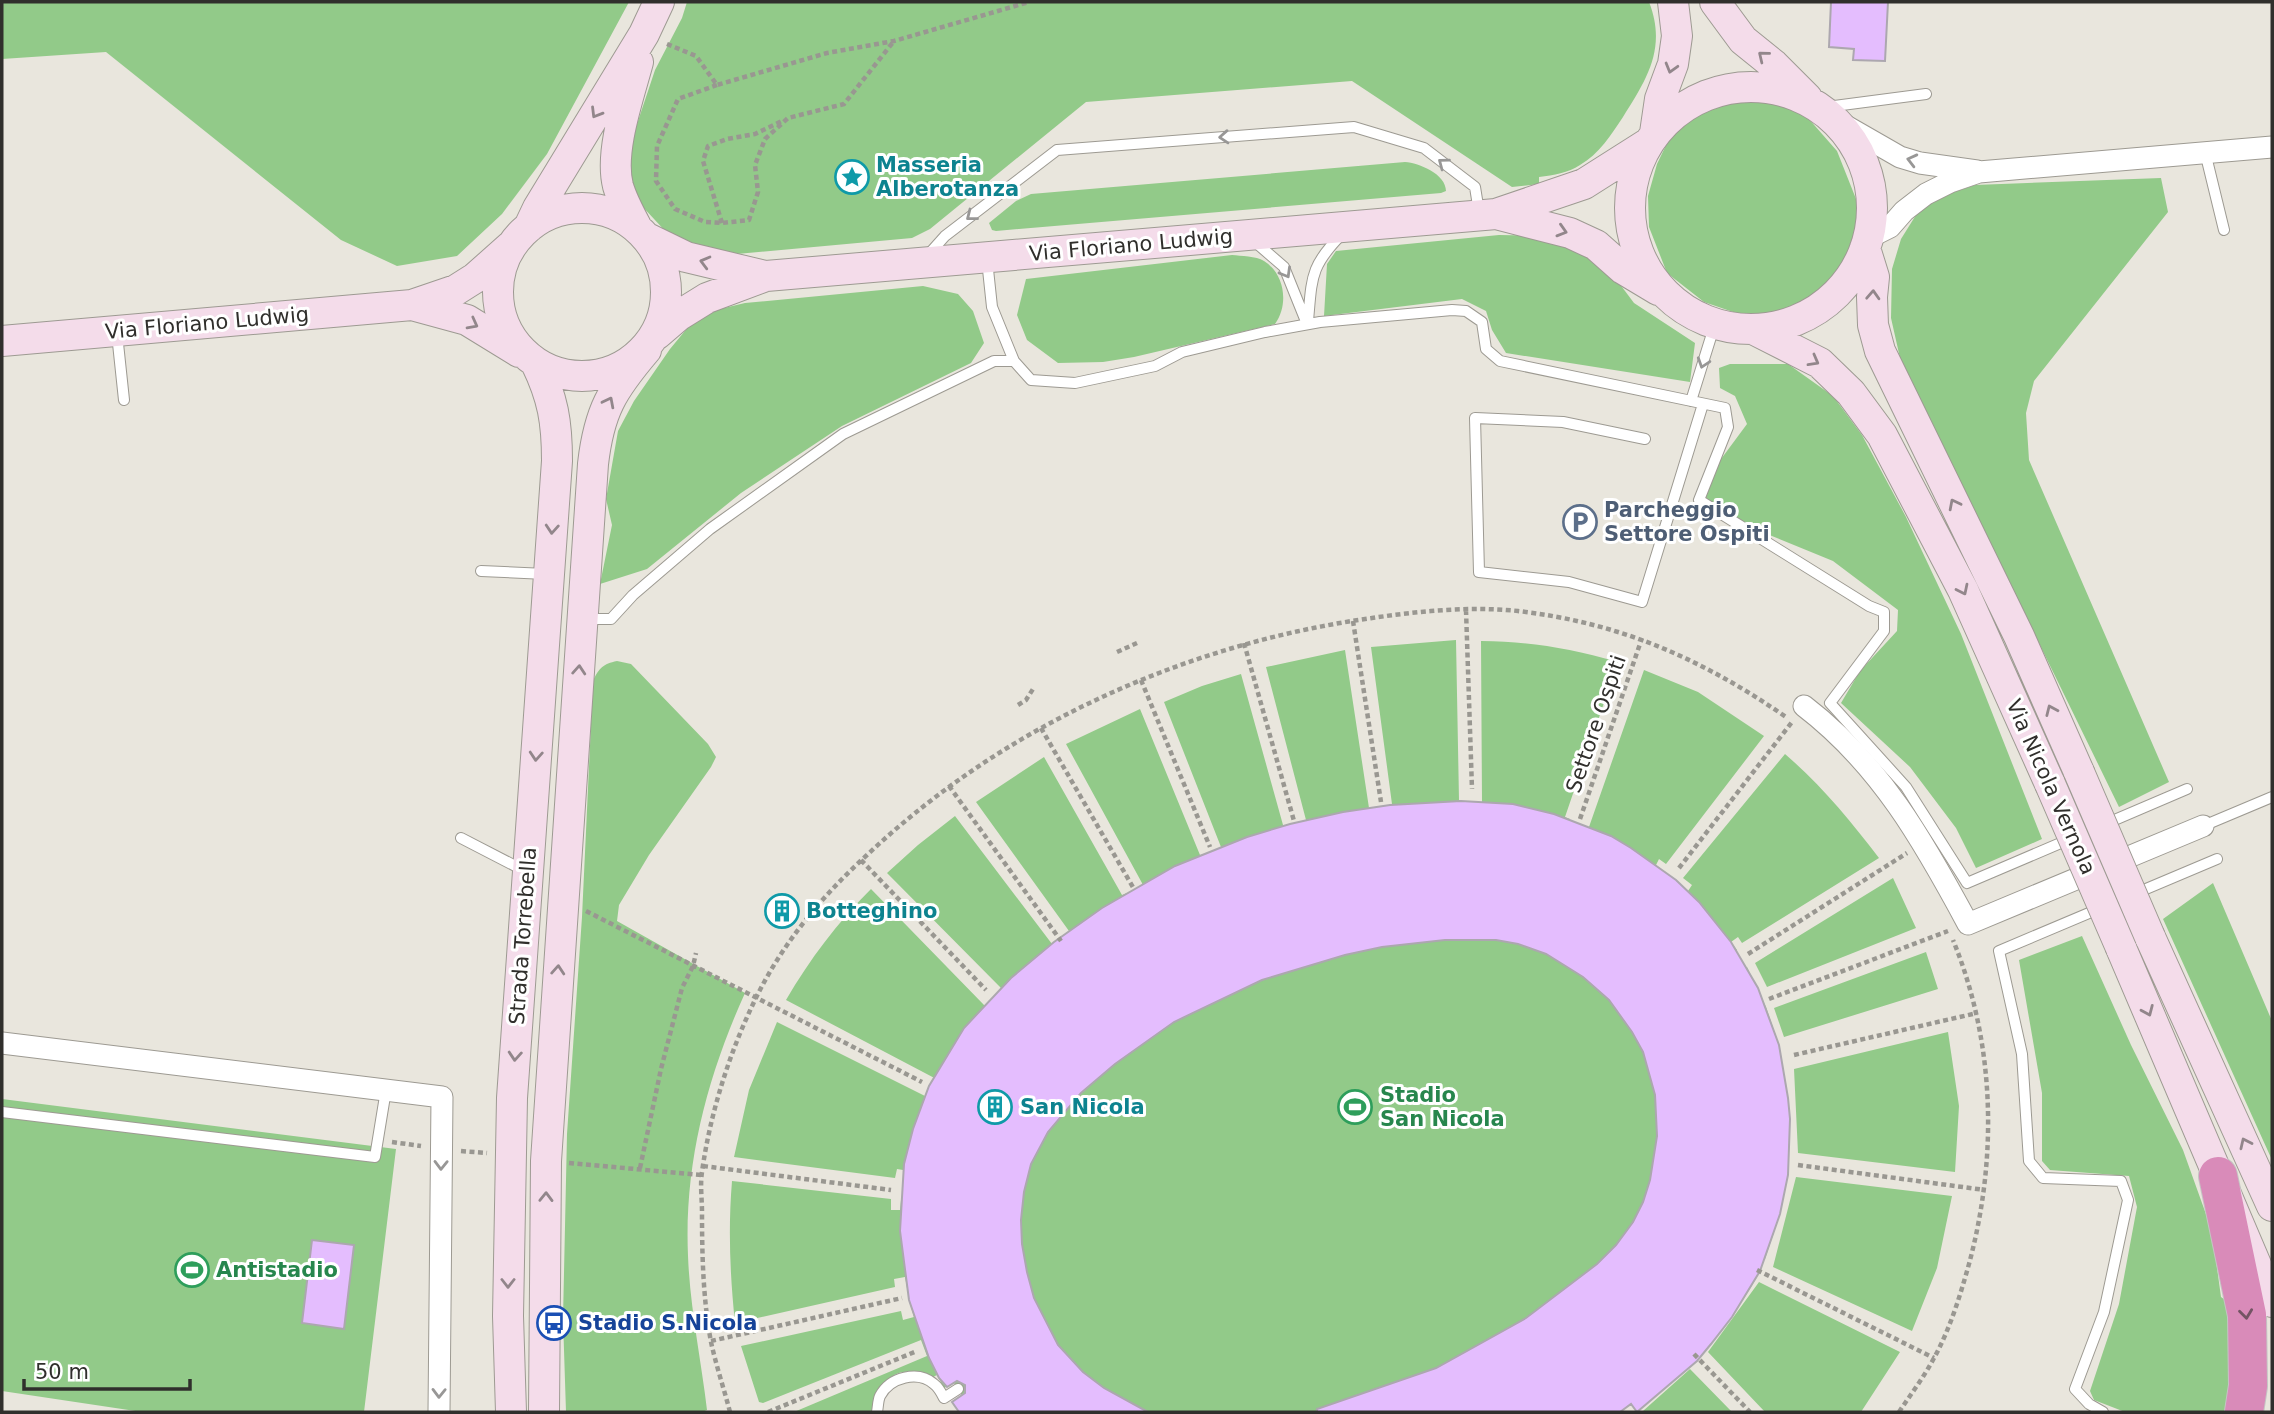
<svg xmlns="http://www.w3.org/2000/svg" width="2274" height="1414" viewBox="0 0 2274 1414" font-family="'DejaVu Sans',sans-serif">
  <rect width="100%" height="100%" fill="#e9e6dd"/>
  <!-- green -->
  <path fill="#92ca89" d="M 2,2 L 629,2 L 547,154 L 502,214 L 457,256 L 397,266 L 341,240 L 106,52 L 2,59 Z
    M 687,2 L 1649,2 C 1667,48 1647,79 1623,117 C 1611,135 1599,154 1580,165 C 1568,173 1554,175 1539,177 L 1539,184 L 1512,187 L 1352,81 L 1086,102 L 930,229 L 912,238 L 715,256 L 668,234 L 641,205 L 626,177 L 634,133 L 655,70 L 682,18 Z
    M 1738,100 L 1776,100 L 1808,118 L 1837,151 L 1858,204 L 1856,246 L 1835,274 L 1807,300 L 1773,314 L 1739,314 L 1704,302 L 1667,273 L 1649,227 L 1648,196 L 1657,164 L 1671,135 L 1695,114 Z
    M 1405,162 C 1419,163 1446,174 1446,191 L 1441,193 L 996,231 L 992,230 L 989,223 L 1016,201 L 1031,194 Z
    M 2161,178 L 2168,212 L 2034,381 L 2026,413 L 2029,460 L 2169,782 L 2119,807 L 1900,358 L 1891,318 L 1892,269 L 1901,239 L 1916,215 L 1933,199 L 1975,185 Z
    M 1499,235 L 1546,236 L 1585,249 L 1610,271 L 1634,303 L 1695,343 L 1690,382 L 1506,353 L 1492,330 L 1486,311 L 1462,299 L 1324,316 L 1327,264 L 1336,251 Z
    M 1232,255 C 1241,256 1256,256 1264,261 C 1285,274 1289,305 1275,324 L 1134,357 L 1103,362 L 1058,363 L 1027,340 L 1017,315 L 1026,279 Z
    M 923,286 L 958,294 L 973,311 L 984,343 L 971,363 L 842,426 L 741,493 L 647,569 L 600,584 L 612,525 L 606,499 L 618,431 L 634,401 L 670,349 L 699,314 L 745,303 Z
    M 1730,364 L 1788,364 L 1833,396 L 1862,435 L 1906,517 L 1961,634 L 2042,839 L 1976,868 L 1956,828 L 1910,767 L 1841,703 L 1860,671 L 1897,631 L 1898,610 L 1833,561 L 1767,534 L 1699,500 L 1707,478 L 1747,424 L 1735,396 L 1720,388 L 1719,368 Z
    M 1456,640 L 1459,800 L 1462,801 L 1464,811 L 1481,811 L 1482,802 L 1481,641 C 1533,642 1568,648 1618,662 L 1565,817 L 1570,819 L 1568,830 L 1584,836 L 1589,827 L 1644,670 L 1698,692 L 1764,736 L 1666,864 L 1659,859 L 1656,865 L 1665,872 L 1658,880 L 1680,884 L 1688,891 L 1692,885 L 1683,878 L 1785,754 C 1821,785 1850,820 1879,858 L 1742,943 L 1738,937 L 1731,942 L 1737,950 L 1727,956 L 1737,972 L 1747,967 L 1766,1007 L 1780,1048 L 1767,1051 L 1783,1067 L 1790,1119 L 1780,1214 L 1765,1259 L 1753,1255 L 1747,1269 L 1757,1277 C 1724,1334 1687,1370 1637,1412 L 1631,1404 L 1620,1412 L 959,1412 L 954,1404 L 963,1397 L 954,1383 L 944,1388 L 937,1375 L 931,1378 C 894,1361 882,1380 873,1412 L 794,1412 L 927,1356 L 921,1340 L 763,1403 L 759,1402 L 741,1346 L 901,1311 L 903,1320 L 914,1317 L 911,1307 L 921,1303 L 916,1286 L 907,1288 L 905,1277 L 894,1279 L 895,1287 L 735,1323 C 730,1275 728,1229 732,1181 L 891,1199 L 891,1210 L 900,1210 L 901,1200 L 910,1200 L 911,1182 L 903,1181 L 903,1170 L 897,1169 L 895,1178 L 734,1157 L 749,1090 L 777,1022 L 925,1096 L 935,1098 L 942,1082 L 786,1000 C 810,959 837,923 871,889 L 984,1005 L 993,1009 L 1004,997 L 999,991 L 1001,988 L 887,873 L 918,845 L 955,816 L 1052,944 L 1069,931 L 976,802 L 1044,757 L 1122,895 L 1127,893 L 1132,900 L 1145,893 L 1142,883 L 1066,744 L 1140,709 L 1200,855 L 1205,854 L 1210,861 L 1223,855 L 1221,847 L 1164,702 L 1202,686 L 1241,674 L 1283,825 L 1288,825 L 1291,832 L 1306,828 L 1304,821 L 1306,820 L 1266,667 L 1345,650 L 1369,808 L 1390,814 L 1390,805 L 1392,804 L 1371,647 Z
    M 617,661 L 631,664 L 708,744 L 716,757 L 711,767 L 649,855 L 619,905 L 617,921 L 745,993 C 707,1077 684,1164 688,1256 C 690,1308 701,1359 707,1410 L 702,1412 L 566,1412 L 563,1319 L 567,1134 L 582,917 L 593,681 C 599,668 603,664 617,661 Z
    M 1893,878 L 1916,928 L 1767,987 L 1755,963 Z
    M 2213,883 L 2272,1021 L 2272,1160 L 2163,919 Z
    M 2082,936 L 2131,1045 L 2183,1150 L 2212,1231 L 2221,1297 L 2232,1305 L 2227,1412 L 2125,1412 L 2094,1400 L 2090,1391 L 2119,1304 L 2137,1207 L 2129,1176 L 2050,1170 L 2042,1161 L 2042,1093 L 2019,960 Z
    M 1926,952 L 1938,989 L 1784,1037 L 1774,1008 Z
    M 1948,1032 L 1959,1106 L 1955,1172 L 1798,1153 L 1794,1069 Z
    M 2,1099 L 396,1149 L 364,1412 L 142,1412 L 2,1391 Z
    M 1796,1177 L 1952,1196 L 1937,1268 L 1912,1331 L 1773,1267 Z
    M 1759,1282 L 1900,1352 L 1861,1412 L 1765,1412 L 1708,1352 Z
    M 1690,1369 L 1732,1412 L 1644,1412 L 1643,1411 Z"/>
  <!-- building -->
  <path fill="#e4bdfe" stroke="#aca7af" stroke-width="2" d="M 1831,2 L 1888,2 L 1885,61 L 1853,60 L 1854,49 L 1829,47 Z
    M 1461,801 L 1513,804 L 1554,814 L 1611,836 L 1631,848 L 1676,880 L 1699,902 L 1731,942 L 1758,988 L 1779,1045 L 1788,1098 L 1790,1119 L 1788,1175 L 1780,1214 L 1760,1271 L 1732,1317 L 1711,1344 L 1697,1361 L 1637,1412 L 1631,1404 L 1620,1412 L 1317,1412 L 1317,1409 L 1436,1368 L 1526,1318 L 1597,1264 L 1616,1245 L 1633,1222 L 1643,1202 L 1650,1180 L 1657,1136 L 1655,1095 L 1643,1052 L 1632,1032 L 1609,1000 L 1583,977 L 1546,954 L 1518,944 L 1496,940 L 1445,940 L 1382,947 L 1345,955 L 1262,980 L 1174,1022 L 1115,1064 L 1081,1093 L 1048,1132 L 1031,1164 L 1024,1192 L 1021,1220 L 1022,1244 L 1027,1272 L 1034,1298 L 1058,1345 L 1083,1372 L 1104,1388 L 1148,1412 L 959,1412 L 952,1402 L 965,1393 L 965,1385 L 957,1381 L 947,1387 L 939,1378 L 929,1358 L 909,1300 L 900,1231 L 904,1164 L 913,1129 L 929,1086 L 964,1028 L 1011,978 L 1054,942 L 1102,908 L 1175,866 L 1247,837 L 1290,824 L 1343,812 L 1390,805 Z
    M 312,1240 L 354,1245 L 344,1329 L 302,1323 Z"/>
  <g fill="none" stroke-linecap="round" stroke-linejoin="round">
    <!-- lane casing -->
    <g stroke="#9d9a92" stroke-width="12">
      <path id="lane" d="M 1819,108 L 1926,94
        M 2205,152 L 2224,230
        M 1254,241 L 1284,267 L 1307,324
        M 928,255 L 945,236 L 1057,150 L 1354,127 L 1424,148 L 1475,187 L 1479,212
        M 987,260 L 992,307 L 1014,361
        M 1308,321 C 1312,277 1310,266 1343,233
        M 117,334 L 124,400
        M 1691,401 L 1715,324
        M 1645,439 L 1563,422 L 1475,418 L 1479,572 L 1569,582 L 1642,602 L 1703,404
        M 481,571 L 546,574
        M 584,619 L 611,619 L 633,595 L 710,529 L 843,434 L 994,361 L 1014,361 L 1031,380 L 1075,383 L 1155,366 L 1182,352 L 1265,332 L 1320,322 L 1452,310 L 1466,311 L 1482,322 L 1486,349 L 1500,361 L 1725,408 L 1728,427 L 1699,500 L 1869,606 L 1884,612 L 1884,631 L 1830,703 L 1906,787 L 1967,883 L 2187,789
        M 2203,826 L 2272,797
        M 461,838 L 525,871
        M 2,1112 L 375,1157 L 386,1090
        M 877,1412 C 878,1407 878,1400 880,1396 C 890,1377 918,1370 934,1384 C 938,1387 942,1394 944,1398 L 958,1389
        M 2103,1412 L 2089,1404 L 2075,1389 L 2104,1312 L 2128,1200 L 2121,1181 L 2043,1178 L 2029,1161 L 2022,1054 L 1999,951 L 2217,859"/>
    </g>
    <!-- street casing -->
    <g stroke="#9d9a92" stroke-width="23">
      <path id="street" d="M 1832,118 L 1900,157 L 1920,163 L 1977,171
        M 1868,238 L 1890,227 L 1904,211 L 1926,194 L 1950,182 L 1979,172 L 2272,147
        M 1804,706 C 1880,764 1924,842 1968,924 L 2203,826
        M 2,1043 L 442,1097 L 439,1412"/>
    </g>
    <!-- secondary casing -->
    <g stroke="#9d9a92" stroke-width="32">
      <path id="secondary" d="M 1715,2 L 1743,40 L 1774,65 L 1807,98
        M1630 208a121 121 0 1 1 242 0a121 121 0 1 1-242 0Z
        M 1655,133 L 1660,99 L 1673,64 L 1677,36 L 1673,2
        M498 292a84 84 0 1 1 168 0a84 84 0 1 1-168 0Z
        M 1496,214 L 1570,233 L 1596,245 L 1623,269 L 1658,290
        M 636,226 C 629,213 622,200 618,186 C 609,151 629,96 638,62
        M 529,227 L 538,208 L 644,34 L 659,2
        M 647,238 L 686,257 L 765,276
        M 1865,248 L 1874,277 L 1872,297 L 1873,325 L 1880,351 L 2019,636 L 2079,772
        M 412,305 L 467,320 L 519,352
        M 1753,329 L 1820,363 L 1851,393 L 1882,435 L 1963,590 L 2050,784
        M 657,334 L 678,316 L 707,298 L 766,276 L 1496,214 L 1584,184 L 1647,144
        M 2,341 L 412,305 L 456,290 L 475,278 L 511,246
        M 2150,937 L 2272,1206
        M 2121,948 L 2272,1302
        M 511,1412 L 508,1316 L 512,1098 L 557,461 C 557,422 553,398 536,363
        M 544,1412 L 546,1161 L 593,464 C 599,411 612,390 646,350"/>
    </g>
    <!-- highway casing -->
    <g stroke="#c5c5c4" stroke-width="40">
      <path id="highway" d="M 2218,1176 L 2247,1315 L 2248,1386 L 2244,1412"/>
    </g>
    <!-- path -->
    <path stroke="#999791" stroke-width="4.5" stroke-dasharray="5 3.5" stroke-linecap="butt" d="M 667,44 L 696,56 L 717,85 L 827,53 L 894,41 L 1029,2
      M 717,85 L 678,99 L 657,146 L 656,181 L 675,209 L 705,222 L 722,223 L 749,220 L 758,192 L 755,165 L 765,139 L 788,118 L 844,104 L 894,41
      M 722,223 L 703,161 L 708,146 L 727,139 L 755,134 L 784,120
      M 1466,610 L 1472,789
      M 1353,621 L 1381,802
      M 1244,643 L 1294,821
      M 1117,652 L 1137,643
      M 1141,680 L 1210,847
      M 1018,705 L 1026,700 L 1033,689
      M 1041,728 L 1134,889
      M 949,786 L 1061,941
      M 1580,819 L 1642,638
      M 861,860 L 986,990
      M 1679,868 L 1792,722
      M 586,911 L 922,1082
      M 1748,954 L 1907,853
      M 1769,999 L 1948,931
      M 1794,1055 L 1977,1013
      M 392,1142 L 421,1146
      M 461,1151 L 487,1153
      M 569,1163 L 701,1175
      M 1798,1165 L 1985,1190
      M 703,1166 L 891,1190
      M 640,1168 L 661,1069 L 682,988 L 693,966 L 696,953
      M 1757,1270 L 1934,1358
      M 711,1341 L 902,1298
      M 1694,1354 L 1750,1412
      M 730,1412 C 724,1389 716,1365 711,1342 C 703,1299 702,1255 702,1212 C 702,1199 700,1185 702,1172 C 710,1114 729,1054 754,1002 C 781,945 821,897 867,855 C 1005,725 1185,644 1372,618 C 1420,611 1470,606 1518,611 C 1621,623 1702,659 1786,717
      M 768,1412 L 917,1351
      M 1899,1412 C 1911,1394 1924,1377 1934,1358 C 1950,1329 1960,1296 1969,1264 C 1998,1156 1995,1043 1953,940"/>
    <!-- lane -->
    <use href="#lane" stroke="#fff" stroke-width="10"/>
    <!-- street -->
    <use href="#street" stroke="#fff" stroke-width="21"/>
    <!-- secondary -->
    <use href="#secondary" stroke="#f4dcea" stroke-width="30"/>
    <!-- highway -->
    <use href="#highway" stroke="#d98bb9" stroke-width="38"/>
    <!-- secondary-bridge casing -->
    <g stroke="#9d9a92" stroke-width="32" stroke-linecap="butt">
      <path id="secondary-bridge" d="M 2079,772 L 2150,937
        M 2050,784 L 2121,948"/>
    </g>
    <!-- secondary-bridge -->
    <use href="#secondary-bridge" stroke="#f4dcea" stroke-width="30"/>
  </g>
  <!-- one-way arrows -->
  <defs><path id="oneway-chevron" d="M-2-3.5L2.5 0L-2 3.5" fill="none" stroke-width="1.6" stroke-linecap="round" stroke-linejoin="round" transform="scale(1.75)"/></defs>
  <g stroke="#92868b">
    <use href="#oneway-chevron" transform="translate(1763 56) rotate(-141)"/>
    <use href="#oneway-chevron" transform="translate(1671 68) rotate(106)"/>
    <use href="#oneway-chevron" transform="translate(596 113) rotate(121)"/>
    <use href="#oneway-chevron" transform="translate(1562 231) rotate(17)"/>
    <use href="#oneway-chevron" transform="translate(705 262) rotate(-165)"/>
    <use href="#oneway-chevron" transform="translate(1873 295) rotate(-87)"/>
    <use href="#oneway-chevron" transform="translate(473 324) rotate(28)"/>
    <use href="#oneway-chevron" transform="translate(1814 361) rotate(29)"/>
    <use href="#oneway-chevron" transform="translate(609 402) rotate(-63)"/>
    <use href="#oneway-chevron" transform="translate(1954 504) rotate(-117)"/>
    <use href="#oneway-chevron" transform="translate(552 529) rotate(94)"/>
    <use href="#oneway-chevron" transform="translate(1963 590) rotate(64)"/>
    <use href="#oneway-chevron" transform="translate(579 670) rotate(-86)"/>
    <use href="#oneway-chevron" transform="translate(2051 710) rotate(-114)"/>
    <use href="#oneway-chevron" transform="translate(536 756) rotate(94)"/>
    <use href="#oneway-chevron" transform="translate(558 970) rotate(-86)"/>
    <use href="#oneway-chevron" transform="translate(2148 1011) rotate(67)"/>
    <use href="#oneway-chevron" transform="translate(515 1056) rotate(94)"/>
    <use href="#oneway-chevron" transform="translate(2245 1143) rotate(-115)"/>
    <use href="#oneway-chevron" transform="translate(546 1197) rotate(-89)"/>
    <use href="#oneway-chevron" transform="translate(508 1283) rotate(90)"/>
  </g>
  <g stroke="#989796">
    <use href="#oneway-chevron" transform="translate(1224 137) rotate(176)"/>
    <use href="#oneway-chevron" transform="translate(1912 160) rotate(-166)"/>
    <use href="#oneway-chevron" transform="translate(1443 163) rotate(-143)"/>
    <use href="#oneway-chevron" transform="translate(971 216) rotate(142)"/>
    <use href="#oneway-chevron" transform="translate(1286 273) rotate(60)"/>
    <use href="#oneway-chevron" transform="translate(1703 363) rotate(108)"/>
    <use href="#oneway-chevron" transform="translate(441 1165) rotate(91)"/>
    <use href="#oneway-chevron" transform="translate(439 1393) rotate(91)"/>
  </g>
  <use stroke="#745464" href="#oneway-chevron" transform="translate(2246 1314) rotate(83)"/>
  <!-- icons -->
  <defs>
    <g id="sight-ring" transform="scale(1.75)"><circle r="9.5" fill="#fff" stroke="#0f9aa8" stroke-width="1.5"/><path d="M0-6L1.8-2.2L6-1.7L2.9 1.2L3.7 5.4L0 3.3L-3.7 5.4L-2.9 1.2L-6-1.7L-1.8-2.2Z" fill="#0f9aa8"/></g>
    <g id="parking-ring" transform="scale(1.75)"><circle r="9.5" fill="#fff" stroke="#5c6f8a" stroke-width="1.5"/><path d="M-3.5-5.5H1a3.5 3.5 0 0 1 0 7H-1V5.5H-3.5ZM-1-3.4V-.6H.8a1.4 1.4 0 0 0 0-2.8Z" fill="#5c6f8a"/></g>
    <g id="building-ring" transform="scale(1.75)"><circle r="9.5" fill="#fff" stroke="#0f9aa8" stroke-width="1.5"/><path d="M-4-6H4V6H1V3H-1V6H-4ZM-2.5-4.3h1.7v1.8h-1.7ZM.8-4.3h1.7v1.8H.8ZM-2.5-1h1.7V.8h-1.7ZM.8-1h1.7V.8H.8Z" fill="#0f9aa8"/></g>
    <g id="stadium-ring" transform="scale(1.75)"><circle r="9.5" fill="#fff" stroke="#2e9e5b" stroke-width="1.5"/><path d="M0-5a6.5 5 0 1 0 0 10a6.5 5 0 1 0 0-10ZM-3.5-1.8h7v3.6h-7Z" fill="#2e9e5b"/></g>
    <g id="bus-ring" transform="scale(1.75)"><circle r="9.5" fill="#fff" stroke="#1a4fb4" stroke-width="1.5"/><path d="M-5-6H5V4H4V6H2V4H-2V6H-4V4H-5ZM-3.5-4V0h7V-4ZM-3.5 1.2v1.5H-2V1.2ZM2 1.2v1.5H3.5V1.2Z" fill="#1a4fb4"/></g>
  </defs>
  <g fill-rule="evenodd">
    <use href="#sight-ring" x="852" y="177"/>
    <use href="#parking-ring" x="1580" y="522"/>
    <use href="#building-ring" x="782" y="911"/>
    <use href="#building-ring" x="995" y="1107"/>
    <use href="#stadium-ring" x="1355" y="1107"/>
    <use href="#stadium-ring" x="192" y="1270"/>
    <use href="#bus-ring" x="554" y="1323"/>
  </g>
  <g text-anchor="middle" stroke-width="6" stroke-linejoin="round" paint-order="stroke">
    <!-- culture labels -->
    <g font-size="21" font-weight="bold" fill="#0d838f" stroke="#fff" text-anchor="start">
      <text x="876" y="172">Masseria<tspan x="876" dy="24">Alberotanza</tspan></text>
      <text x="806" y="918">Botteghino</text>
      <text x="1020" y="1114">San Nicola</text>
    </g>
    <!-- street labels -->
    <g font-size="21" fill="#302f2c" stroke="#fff">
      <text transform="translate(1131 245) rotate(-5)" y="7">Via Floriano Ludwig</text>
      <text transform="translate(207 323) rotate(-5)" y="7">Via Floriano Ludwig</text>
      <text transform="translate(1596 724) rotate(-71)" y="7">Settore Ospiti</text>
      <text transform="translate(2051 787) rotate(66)" y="7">Via Nicola Vernola</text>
      <text transform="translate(523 936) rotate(-86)" y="7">Strada Torrebella</text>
    </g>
    <!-- service labels -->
    <g font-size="21" font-weight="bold" fill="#4e5e75" stroke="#fff" text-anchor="start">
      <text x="1604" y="517">Parcheggio<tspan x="1604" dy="24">Settore Ospiti</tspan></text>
    </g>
    <!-- leisure labels -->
    <g font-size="21" font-weight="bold" fill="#27864d" stroke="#fff" text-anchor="start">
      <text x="1380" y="1102">Stadio<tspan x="1380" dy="24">San Nicola</tspan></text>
      <text x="216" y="1277">Antistadio</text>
    </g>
    <!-- transit labels -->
    <g font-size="21" font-weight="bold" fill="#164399" stroke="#fff" text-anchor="start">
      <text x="578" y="1330">Stadio S.Nicola</text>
    </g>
  </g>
  <!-- border -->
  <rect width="2274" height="1414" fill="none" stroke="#302f2c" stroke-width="7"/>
  <!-- scale -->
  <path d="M24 1379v10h166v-10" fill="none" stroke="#302f2c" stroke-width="3.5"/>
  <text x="35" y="1379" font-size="21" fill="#302f2c" stroke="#ffffff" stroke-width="5" paint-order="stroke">50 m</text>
</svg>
